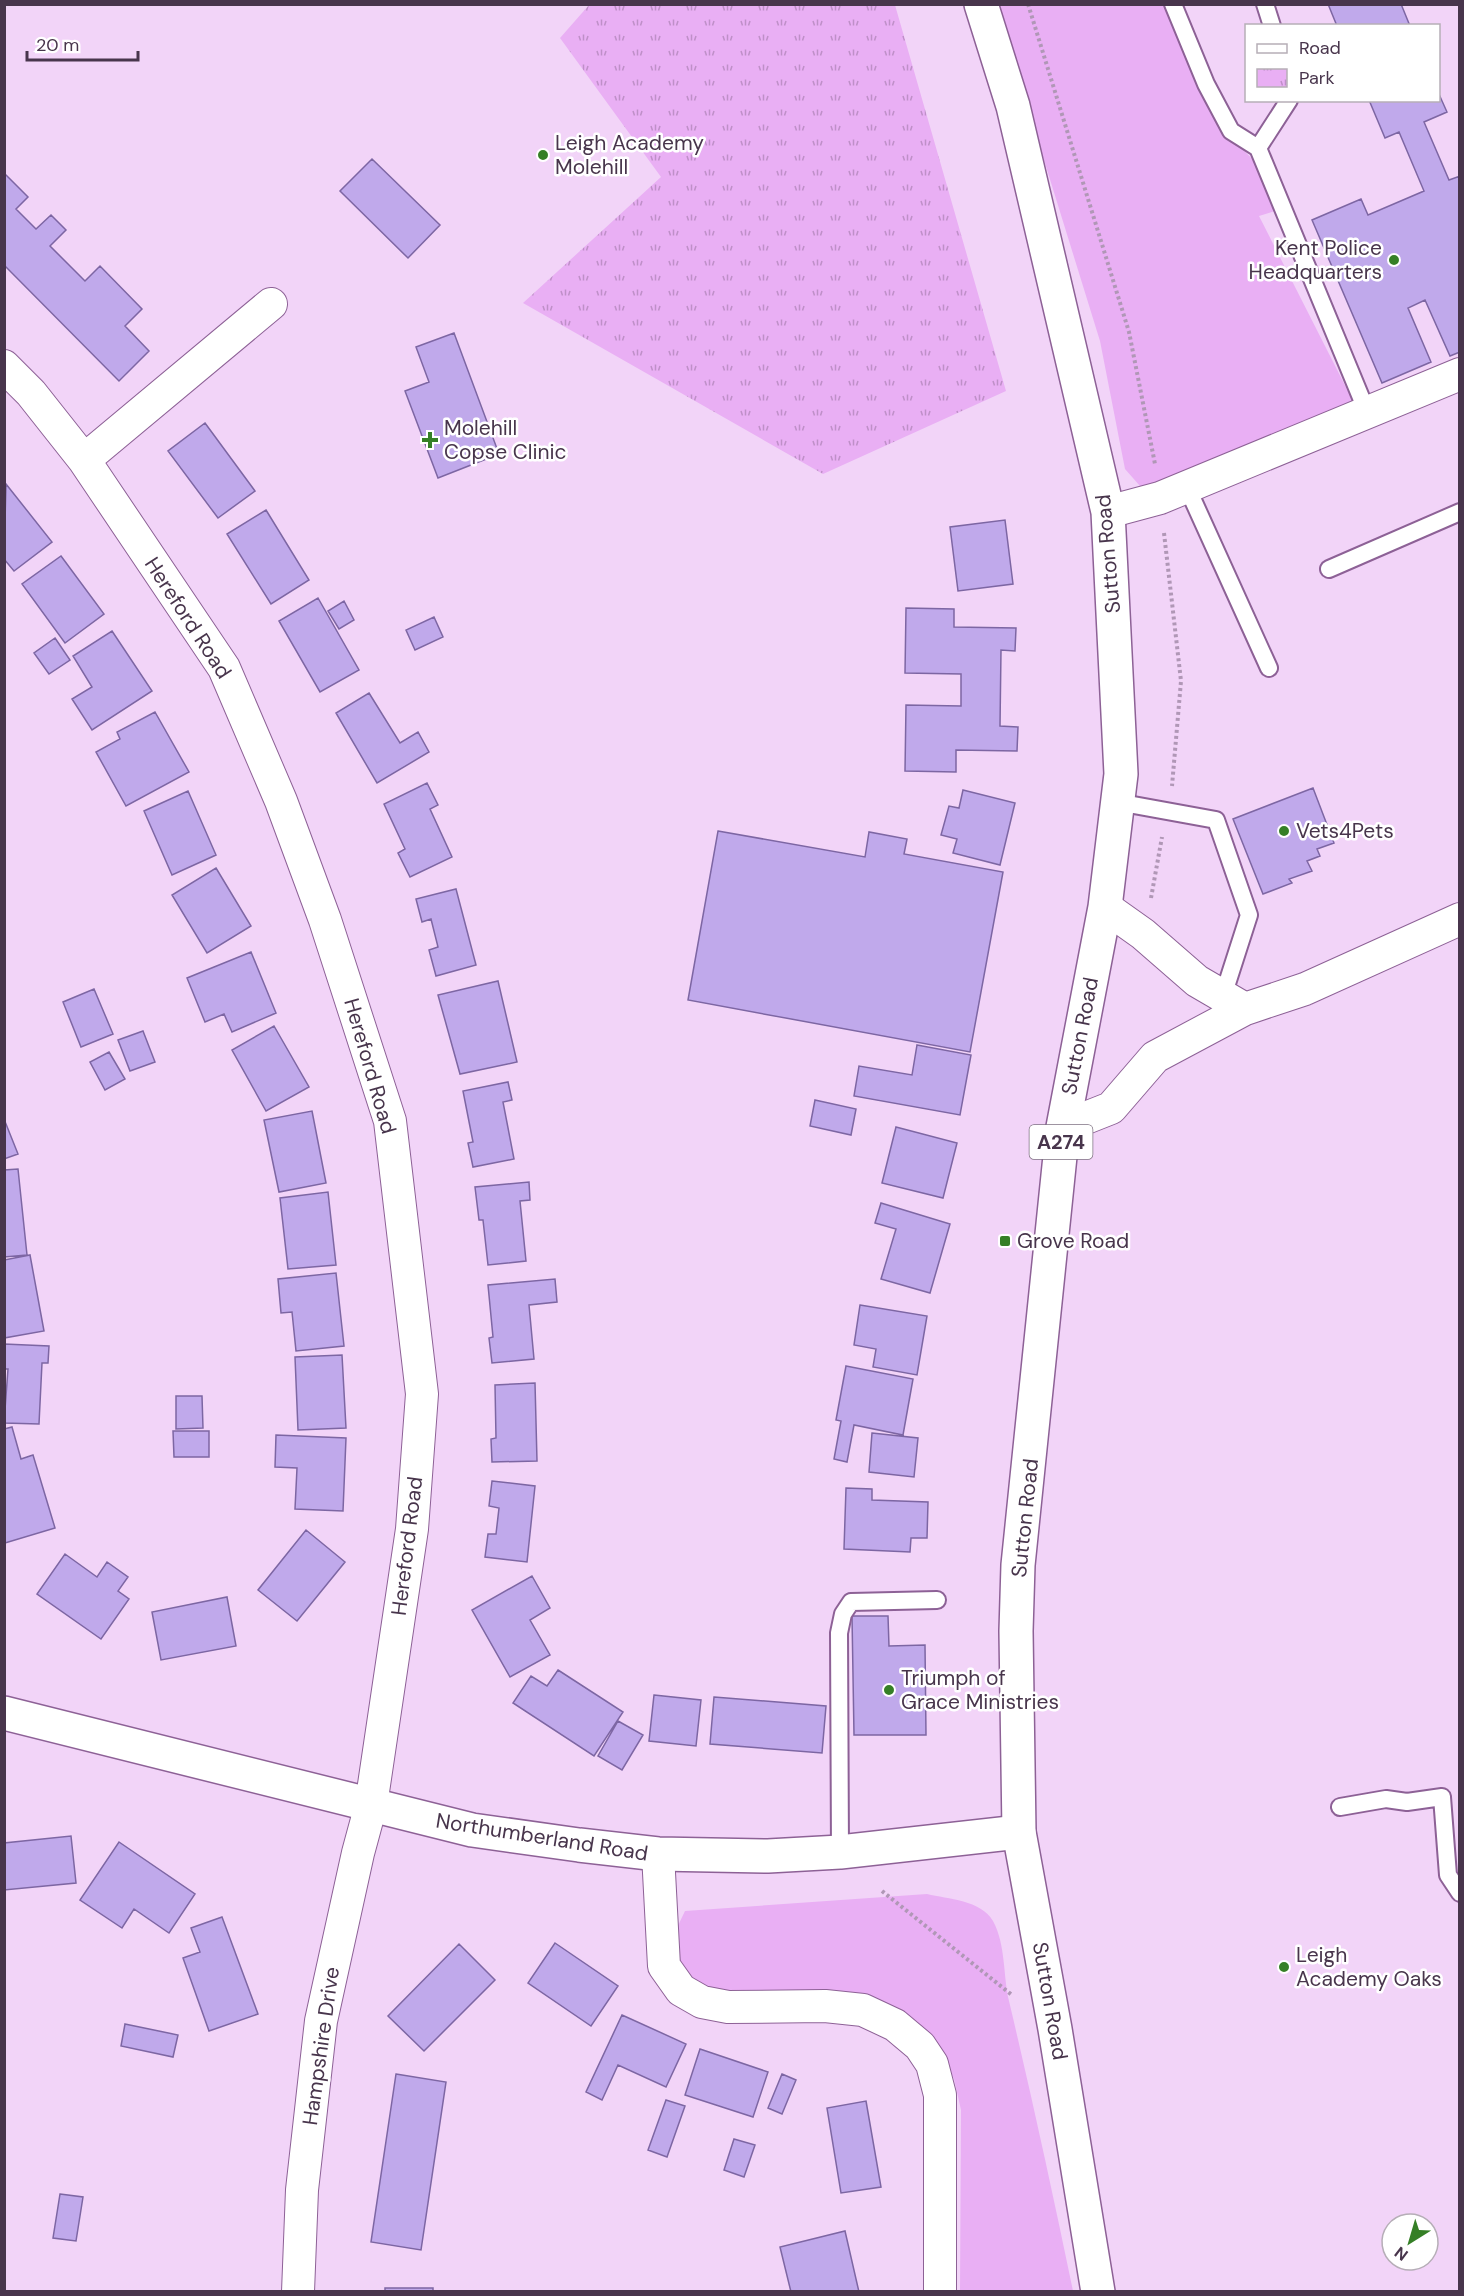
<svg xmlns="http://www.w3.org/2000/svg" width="1464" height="2296" viewBox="0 0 1464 2296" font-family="'DM Sans',sans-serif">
  <defs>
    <pattern id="park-tufts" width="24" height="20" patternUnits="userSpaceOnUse" patternTransform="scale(1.5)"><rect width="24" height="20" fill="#e9aff4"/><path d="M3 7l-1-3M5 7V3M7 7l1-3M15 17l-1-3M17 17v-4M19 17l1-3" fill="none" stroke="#bf8fc8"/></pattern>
  </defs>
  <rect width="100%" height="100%" fill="#f2d4f8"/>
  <!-- grass -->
  <path fill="#e9aff4" d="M 996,5 L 1163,5 L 1225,131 L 1260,167 L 1278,210 L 1259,216 L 1357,409 L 1159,490 L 1140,486 L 1125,469 L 1100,341 Z
    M 927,1894 C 948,1899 981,1900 993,1921 C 1006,1945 1003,1976 1009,2001 C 1032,2098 1053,2194 1073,2291 L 960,2291 L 961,2110 L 954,2079 L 945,2059 L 917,2025 L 715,1999 L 678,1967 L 674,1934 L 685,1911 Z"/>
  <!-- park -->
  <path fill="url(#park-tufts)" d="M 589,5 L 895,5 L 1006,391 L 823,474 L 523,303 L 661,177 L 560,38 Z"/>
  <!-- building -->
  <path fill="#c0a9eb" stroke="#7d66a3" stroke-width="1.5" d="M 1328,4 L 1401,4 L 1410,26 L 1337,26 Z
    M 1438,92 L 1447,112 L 1424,122 L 1449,180 L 1460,176 L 1460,352 L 1450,356 L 1425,300 L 1408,308 L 1431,362 L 1382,383 L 1312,220 L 1361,199 L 1368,215 L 1424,191 L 1399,132 L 1385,138 L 1369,100 L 1438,100 Z
    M 372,159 L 440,225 L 408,258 L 340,191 Z
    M 5,174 L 28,197 L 16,209 L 36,229 L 51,215 L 66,230 L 50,246 L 85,281 L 100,266 L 142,309 L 125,326 L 149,351 L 119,381 L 4,265 Z
    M 454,333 L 499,454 L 438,478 L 405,391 L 429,382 L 416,347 Z
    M 205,423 L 255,491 L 218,518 L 168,451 Z
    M 6,484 L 52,542 L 14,571 L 4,559 Z
    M 266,510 L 309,580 L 271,604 L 227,534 Z
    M 1005,520 L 1013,584 L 958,591 L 950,527 Z
    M 61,556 L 104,614 L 65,643 L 22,584 Z
    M 318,598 L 359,670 L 320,692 L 279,621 Z
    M 344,601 L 354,620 L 339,629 L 328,611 Z
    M 906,608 L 954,609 L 954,627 L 1016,628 L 1015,651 L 1001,650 L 1000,726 L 1018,727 L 1017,751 L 956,750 L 956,772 L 905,771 L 906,705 L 961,706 L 961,674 L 905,673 Z
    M 434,617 L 443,637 L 415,650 L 406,630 Z
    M 112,631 L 152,691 L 92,730 L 72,699 L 92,687 L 73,656 Z
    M 55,638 L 70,660 L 49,674 L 34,653 Z
    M 369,693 L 400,743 L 418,732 L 429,752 L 377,783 L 336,713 Z
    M 155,712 L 189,772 L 126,806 L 96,752 L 120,739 L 117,732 Z
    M 427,783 L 438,805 L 430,809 L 452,857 L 410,877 L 398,853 L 405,849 L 384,804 Z
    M 1313,788 L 1334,843 L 1317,849 L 1320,856 L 1307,861 L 1312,871 L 1289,879 L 1292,883 L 1263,894 L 1233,819 Z
    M 963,790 L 1015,803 L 1000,865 L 953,853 L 957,839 L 941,835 L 949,806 L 959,808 Z
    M 188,791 L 216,855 L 172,875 L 144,811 Z
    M 718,831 L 865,857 L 869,832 L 907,839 L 904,854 L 1003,872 L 970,1052 L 688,1000 Z
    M 216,868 L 251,926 L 207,953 L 172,895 Z
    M 456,889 L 476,965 L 436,976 L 429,950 L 438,947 L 431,919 L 422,922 L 416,899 Z
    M 251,952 L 276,1013 L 232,1032 L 224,1014 L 205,1022 L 187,978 Z
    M 498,981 L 517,1062 L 460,1074 L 438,995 Z
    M 94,989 L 113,1034 L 81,1047 L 63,1002 Z
    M 274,1026 L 309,1087 L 266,1111 L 232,1050 Z
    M 143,1031 L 155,1062 L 130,1071 L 118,1040 Z
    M 917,1045 L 971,1055 L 960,1115 L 854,1096 L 859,1066 L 912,1075 Z
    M 109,1052 L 125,1079 L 105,1090 L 90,1062 Z
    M 508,1082 L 512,1100 L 503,1102 L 514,1159 L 473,1167 L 468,1143 L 473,1142 L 463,1091 Z
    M 815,1100 L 856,1109 L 851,1135 L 810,1126 Z
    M 312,1111 L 326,1183 L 279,1192 L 264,1120 Z
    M 4,1119 L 18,1154 L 4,1159 Z
    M 896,1127 L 957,1143 L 943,1198 L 882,1183 Z
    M 18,1169 L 27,1255 L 4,1257 L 4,1170 Z
    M 529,1182 L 530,1200 L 520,1201 L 526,1261 L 488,1265 L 483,1220 L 479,1220 L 475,1187 Z
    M 328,1192 L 336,1265 L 288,1269 L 280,1198 Z
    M 881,1203 L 950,1224 L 930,1293 L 881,1279 L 896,1229 L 875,1223 Z
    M 30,1255 L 44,1331 L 4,1338 L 4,1260 Z
    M 336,1273 L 344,1346 L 296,1351 L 292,1312 L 281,1313 L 278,1279 Z
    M 555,1279 L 557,1302 L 529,1305 L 534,1359 L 492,1363 L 489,1338 L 493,1337 L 488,1285 Z
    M 860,1305 L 927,1316 L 917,1375 L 873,1367 L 876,1349 L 854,1345 Z
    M 4,1344 L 49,1346 L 48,1363 L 42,1363 L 39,1424 L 4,1423 L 8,1369 L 4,1369 Z
    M 342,1355 L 346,1428 L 298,1430 L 295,1357 Z
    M 846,1366 L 913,1379 L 903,1435 L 854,1425 L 847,1462 L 834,1459 L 841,1421 L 836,1420 Z
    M 535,1383 L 537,1461 L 492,1462 L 491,1439 L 496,1438 L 495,1385 Z
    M 176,1396 L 202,1396 L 203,1428 L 176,1429 Z
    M 12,1427 L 21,1459 L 33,1455 L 55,1528 L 5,1543 L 4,1429 Z
    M 173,1431 L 209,1431 L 209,1457 L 174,1457 Z
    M 872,1433 L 918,1438 L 914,1477 L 869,1472 Z
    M 276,1435 L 346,1438 L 343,1511 L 295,1509 L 297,1468 L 275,1467 Z
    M 492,1481 L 535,1486 L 527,1562 L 485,1557 L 488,1534 L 496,1534 L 499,1508 L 489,1506 Z
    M 846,1488 L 872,1489 L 872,1500 L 928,1502 L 927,1538 L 911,1538 L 910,1552 L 844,1549 Z
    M 306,1530 L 345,1562 L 297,1621 L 258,1590 Z
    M 65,1554 L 97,1577 L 107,1562 L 128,1577 L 118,1591 L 129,1599 L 101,1639 L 37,1594 Z
    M 532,1576 L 550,1608 L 530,1620 L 550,1655 L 510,1677 L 472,1610 Z
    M 227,1597 L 236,1646 L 161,1660 L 152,1612 Z
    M 852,1616 L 888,1616 L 889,1646 L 925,1645 L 926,1735 L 854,1735 Z
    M 558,1670 L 623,1712 L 594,1756 L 513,1703 L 531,1676 L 547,1686 Z
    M 654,1695 L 701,1700 L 696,1746 L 649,1741 Z
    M 714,1697 L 826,1706 L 822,1753 L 710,1744 Z
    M 618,1721 L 643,1735 L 622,1770 L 598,1756 Z
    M 71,1836 L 76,1883 L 4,1890 L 4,1843 Z
    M 119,1842 L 195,1894 L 169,1933 L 134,1909 L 122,1928 L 80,1900 Z
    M 222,1917 L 258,2014 L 209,2031 L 183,1958 L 200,1952 L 191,1928 Z
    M 555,1943 L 618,1986 L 591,2026 L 528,1983 Z
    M 459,1944 L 495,1980 L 424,2051 L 388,2016 Z
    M 622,2015 L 686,2044 L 666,2087 L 618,2065 L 602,2100 L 586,2092 Z
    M 125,2024 L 178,2035 L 173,2057 L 121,2046 Z
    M 700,2049 L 768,2072 L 753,2117 L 685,2095 Z
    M 396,2074 L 446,2082 L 421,2250 L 371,2242 Z
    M 782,2074 L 796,2080 L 782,2114 L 768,2108 Z
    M 666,2100 L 685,2106 L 667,2157 L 648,2150 Z
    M 866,2101 L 881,2187 L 841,2193 L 827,2108 Z
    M 734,2139 L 755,2145 L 744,2177 L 724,2170 Z
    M 60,2194 L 83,2197 L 76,2241 L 53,2238 Z
    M 845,2231 L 859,2292 L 791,2292 L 780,2247 Z
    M 385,2288 L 433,2288 L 433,2292 L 385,2292 Z"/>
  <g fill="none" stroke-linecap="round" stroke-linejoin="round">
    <!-- service casing -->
    <g stroke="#8d6196" stroke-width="20">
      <path id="service" d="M 1173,4 L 1206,84 L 1231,131 L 1258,148 L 1367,412
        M 1265,4 L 1272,26
        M 1258,148 L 1289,100
        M 1187,487 L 1269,668
        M 1329,569 L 1460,512
        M 1117,802 L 1216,820 L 1249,915 L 1223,996
        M 1340,1807 L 1386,1799 L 1407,1802 L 1442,1797 L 1448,1875 L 1460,1893
        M 840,1852 L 839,1633 L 843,1614 L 851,1602 L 937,1600"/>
    </g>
    <!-- minor casing -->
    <g stroke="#8d6196" stroke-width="34">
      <path id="minor" d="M 4,366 L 31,393 L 84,460 L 224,668 L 281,801 L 325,920 L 390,1121 L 422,1394 L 412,1529 L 371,1805 L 358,1853 L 321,2021 L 302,2190 L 298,2292
        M 84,460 L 271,304
        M 1108,512 L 1160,498 L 1460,374
        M 1105,907 L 1143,934 L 1197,981 L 1245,1009
        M 1063,1127 L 1111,1108 L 1155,1057 L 1245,1009 L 1305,989 L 1460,919
        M 658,1854 L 664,1966 L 681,1990 L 702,2002 L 728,2007 L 825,2006 L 863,2010 L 895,2025 L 920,2046 L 932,2064 L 940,2095 L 940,2292"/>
    </g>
    <!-- tertiary casing -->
    <g stroke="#8d6196" stroke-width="36">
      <path id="tertiary" d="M 4,1713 L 472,1830 L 579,1845 L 658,1854 L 768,1856 L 840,1852 L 1019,1832"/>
    </g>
    <!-- primary casing -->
    <g stroke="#8d6196" stroke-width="36">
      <path id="primary" d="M 981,4 L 1013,106 L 1108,512 L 1121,774 L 1105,907 L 1063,1127 L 1018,1565 L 1016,1631 L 1019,1832 L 1055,2029 L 1098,2292"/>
    </g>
    <!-- path -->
    <path stroke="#b097b6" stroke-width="4" stroke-dasharray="3 3" stroke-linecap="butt" d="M 1028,4 L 1129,332 L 1155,464
      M 1164,533 L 1181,681 L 1172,786
      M 1151,898 L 1162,837
      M 882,1891 L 1012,1995"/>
    <!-- service -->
    <use href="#service" stroke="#fff" stroke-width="16"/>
    <!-- minor -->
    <use href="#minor" stroke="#fff" stroke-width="32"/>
    <!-- tertiary -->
    <use href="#tertiary" stroke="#fff" stroke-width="33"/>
    <!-- primary -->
    <use href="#primary" stroke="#fff" stroke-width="33"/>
  </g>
  <!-- markers -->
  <g fill="#357f26" stroke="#fff" stroke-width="2">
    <circle cx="543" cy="155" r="6"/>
    <circle cx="1394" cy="260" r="6"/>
    <path d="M427 431h6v6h6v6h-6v6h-6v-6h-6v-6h6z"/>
    <circle cx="1284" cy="831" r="6"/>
    <rect x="999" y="1235" width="12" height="12" rx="3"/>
    <circle cx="889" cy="1690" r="6"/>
    <circle cx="1284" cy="1967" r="6"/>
  </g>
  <g text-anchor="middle" stroke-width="5" stroke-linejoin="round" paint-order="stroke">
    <!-- shield labels -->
    <rect fill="#fff" stroke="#7f7282" stroke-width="1.5" x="1029.5" y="1125" width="63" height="34" rx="4.5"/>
    <g font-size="20" font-weight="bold" fill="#48354c">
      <text x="1061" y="1149">A274</text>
    </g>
    <!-- poi labels -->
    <g font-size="21" fill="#48354c" stroke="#fff" text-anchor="start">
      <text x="555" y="150">Leigh Academy<tspan x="555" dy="24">Molehill</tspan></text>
      <text x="1382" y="255" text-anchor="end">Kent Police<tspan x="1382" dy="24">Headquarters</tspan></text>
      <text x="444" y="435">Molehill<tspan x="444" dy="24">Copse Clinic</tspan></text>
      <text x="1296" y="838">Vets4Pets</text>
      <text x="1017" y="1248">Grove Road</text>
      <text x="901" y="1685">Triumph of<tspan x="901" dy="24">Grace Ministries</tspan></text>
      <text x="1296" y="1962">Leigh<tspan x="1296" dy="24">Academy Oaks</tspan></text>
    </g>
    <!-- street labels -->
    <g font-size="21" fill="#48354c" stroke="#fff">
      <text transform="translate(1108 554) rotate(-95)" y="7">Sutton Road</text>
      <text transform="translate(188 618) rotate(57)" y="7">Hereford Road</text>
      <text transform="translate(1080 1036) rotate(-79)" y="7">Sutton Road</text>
      <text transform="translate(370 1066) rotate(74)" y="7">Hereford Road</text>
      <text transform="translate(1025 1518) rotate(-84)" y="7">Sutton Road</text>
      <text transform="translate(407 1546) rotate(-83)" y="7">Hereford Road</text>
      <text transform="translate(542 1837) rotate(9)" y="7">Northumberland Road</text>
      <text transform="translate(1050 2001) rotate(80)" y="7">Sutton Road</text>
      <text transform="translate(321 2046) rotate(-82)" y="7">Hampshire Drive</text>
    </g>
  </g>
  <!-- border -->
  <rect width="1464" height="2296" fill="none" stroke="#48354c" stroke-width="12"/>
  <!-- legend -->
  <rect x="1245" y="24" width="195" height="78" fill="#ffffff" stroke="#b6aeb7" stroke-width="1.5"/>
  <rect x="1257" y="44" width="30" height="9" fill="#ffffff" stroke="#b6aeb7" stroke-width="1.5"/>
  <text x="1299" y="54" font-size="18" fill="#48354c">Road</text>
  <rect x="1257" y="69" width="30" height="18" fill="url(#park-tufts)" stroke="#b6aeb7" stroke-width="1.5"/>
  <text x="1299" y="84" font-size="18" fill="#48354c">Park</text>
  <!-- north arrow -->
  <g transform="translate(1410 2242) rotate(217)"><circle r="28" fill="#ffffff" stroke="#b6aeb7" stroke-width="1.5"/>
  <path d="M0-4.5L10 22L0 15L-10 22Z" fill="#357f26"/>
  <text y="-9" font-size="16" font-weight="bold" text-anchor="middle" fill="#48354c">N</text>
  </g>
  <!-- scale -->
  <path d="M27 51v9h111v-9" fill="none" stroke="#48354c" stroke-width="3"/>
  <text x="36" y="51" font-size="18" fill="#48354c" stroke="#ffffff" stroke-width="4.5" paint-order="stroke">20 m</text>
</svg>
